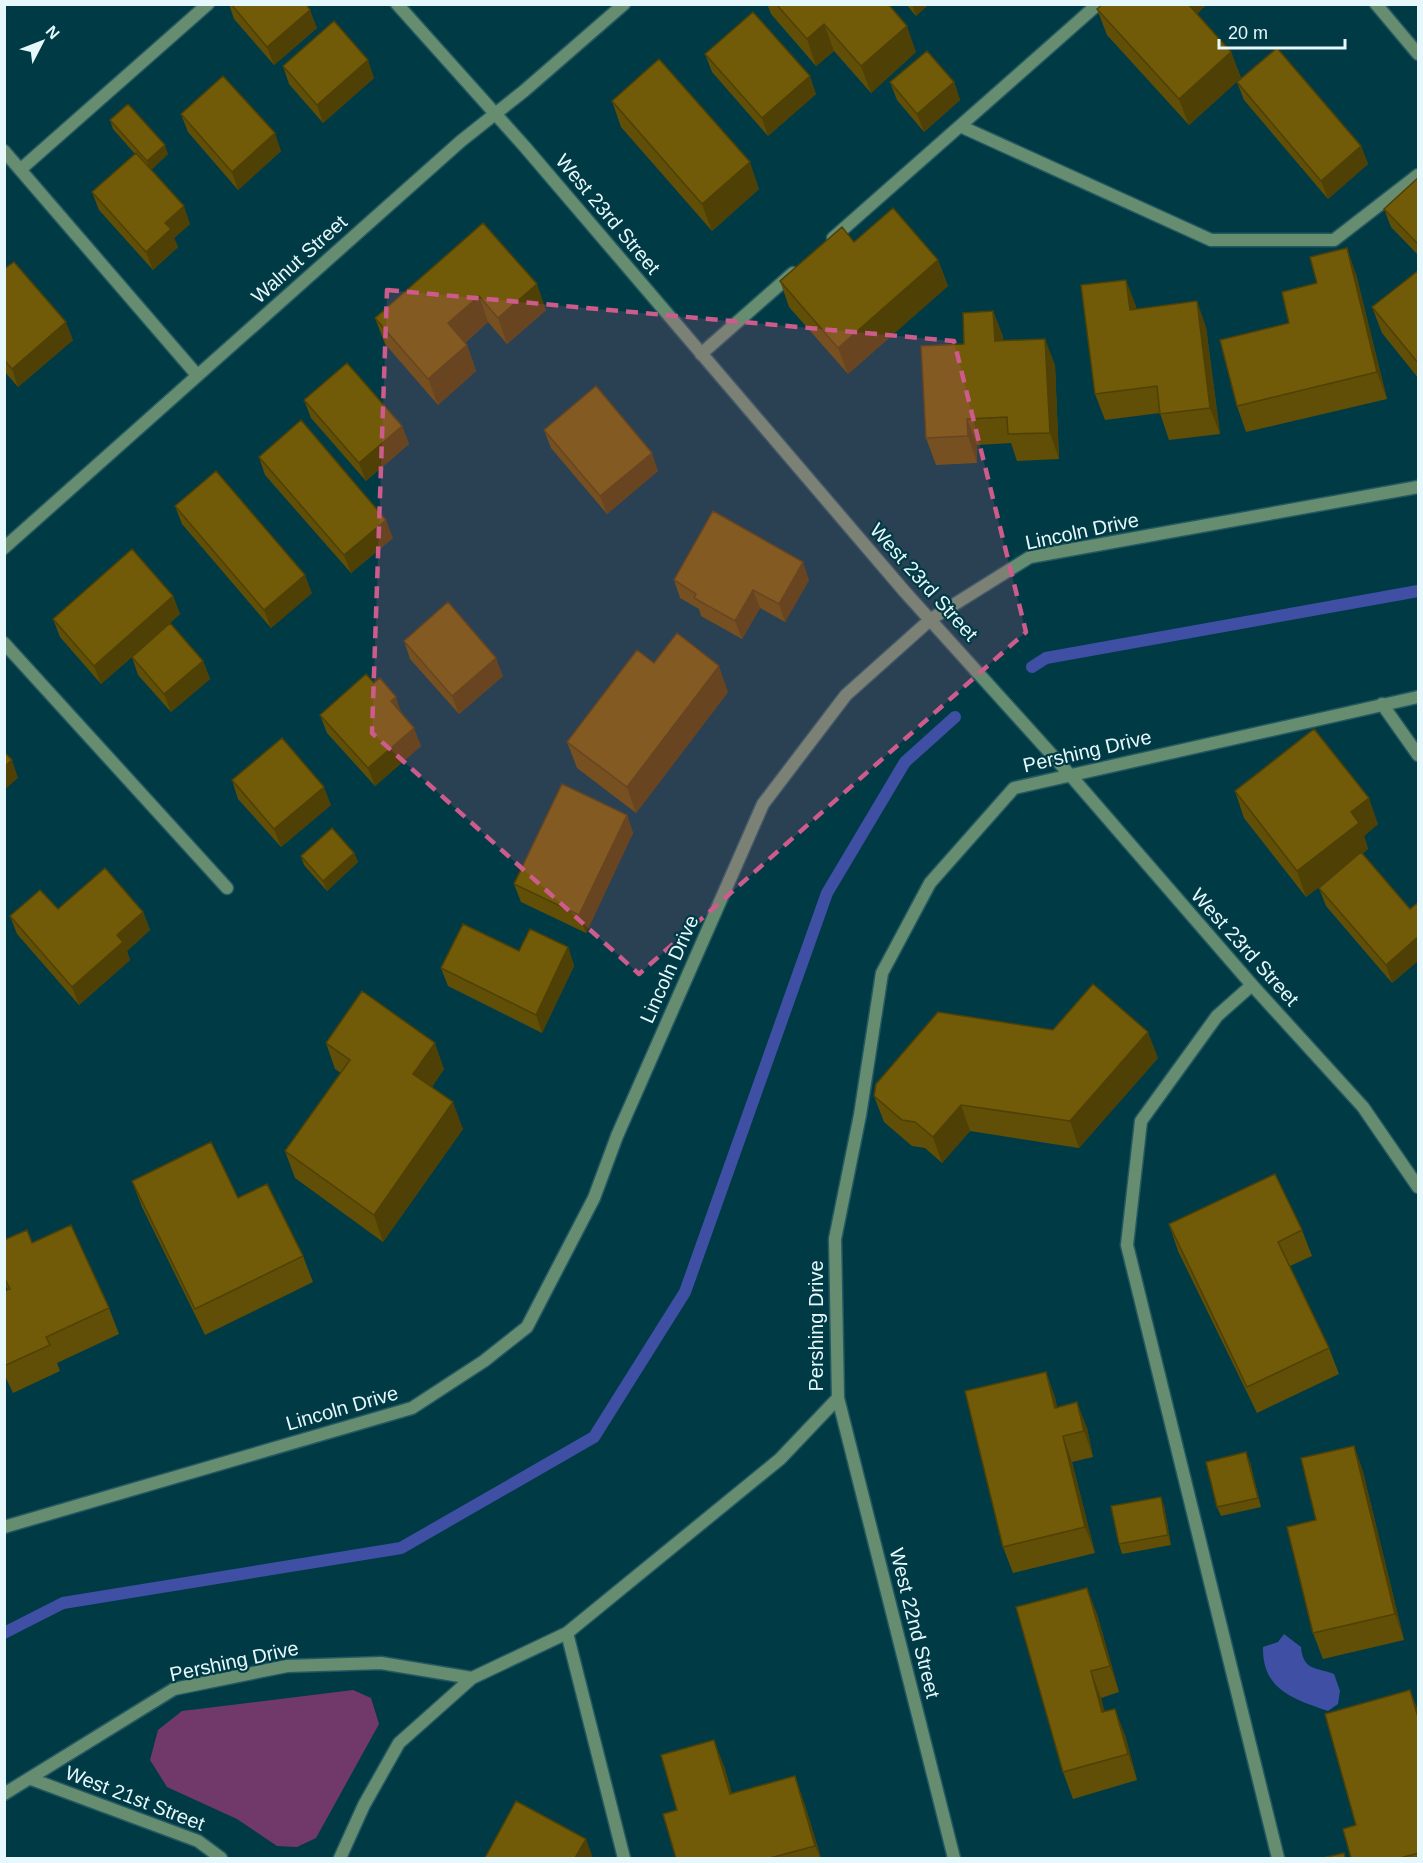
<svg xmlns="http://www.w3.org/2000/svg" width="1423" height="1863" viewBox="0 0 1423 1863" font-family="Arial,sans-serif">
  <rect width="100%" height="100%" fill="#003b45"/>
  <!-- green -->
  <path fill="#71396a" d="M 353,1690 L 371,1698 L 379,1724 L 316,1838 L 297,1847 L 277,1846 L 237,1819 L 167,1787 L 150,1760 L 158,1730 L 182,1711 Z"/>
  <!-- water -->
  <path fill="#3f4fa3" d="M 1284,1634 L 1301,1647 C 1303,1671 1316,1667 1334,1674 L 1340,1691 L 1338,1704 L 1328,1711 C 1294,1699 1262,1690 1263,1647 L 1278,1642 Z"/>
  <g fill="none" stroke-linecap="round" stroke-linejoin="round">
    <!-- stream -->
    <path stroke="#3f4fa3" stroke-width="12" d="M 1032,667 L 1046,658 L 1418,591
      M 4,1633 L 63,1603 L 401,1548 L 594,1437 L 685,1292 L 827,893 L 905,762 L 955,717"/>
    <!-- service casing -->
    <g stroke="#255962" stroke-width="15">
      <path id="service" d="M 960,126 L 1211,240 L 1334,240 L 1418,175
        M 4,151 L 197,375
        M 21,169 L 208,4
        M 833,238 L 1098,4
        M 701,354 L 793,273
        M 4,643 L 227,888
        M 1382,704 L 1418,755
        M 1252,985 L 1217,1016 L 1141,1121 L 1127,1245 L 1278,1858
        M 567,1633 L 624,1858"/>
    </g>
    <!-- minor casing -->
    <g stroke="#255962" stroke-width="15">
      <path id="minor" d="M 397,4 L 525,147 L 905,592 L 1071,776 L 1252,985 L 1363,1107 L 1418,1187
        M 1376,4 L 1418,54
        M 4,548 L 461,141 L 524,91 L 624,4
        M 4,1527 L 412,1408 L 484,1361 L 527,1327 L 594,1198 L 617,1136 L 763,804 L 846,695 L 931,619 L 1030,557 L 1418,487
        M 31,1779 L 198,1841 L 221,1858
        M 4,1794 L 174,1689 L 287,1666 L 381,1663 L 472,1678 L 567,1633 L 780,1459 L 838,1398
        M 340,1858 L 364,1805 L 399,1743 L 472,1678
        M 954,1858 L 838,1398 L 835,1239 L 860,1115 L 882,973 L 930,883 L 1014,788 L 1418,697"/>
    </g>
    <!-- service -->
    <use href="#service" stroke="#678d70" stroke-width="12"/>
    <!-- minor -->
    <use href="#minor" stroke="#678d70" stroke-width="12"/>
  </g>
  <!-- wall -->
  <path fill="#614e07" d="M 229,4 L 306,4 L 317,28 L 274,65 L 234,19 Z
    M 767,4 L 888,4 L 916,52 L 871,93 L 834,51 L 816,66 L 771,14 Z
    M 906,4 L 929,4 L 916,16 Z
    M 1103,4 L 1207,4 L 1197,14 L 1231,52 L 1241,78 L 1189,125 L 1107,35 L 1097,9 Z
    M 705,54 L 816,94 L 768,136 L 712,72 Z
    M 283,66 L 374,78 L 323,123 L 289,84 Z
    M 890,82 L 954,82 L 960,100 L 924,132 L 897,100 Z
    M 1237,82 L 1361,146 L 1368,164 L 1328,199 L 1244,100 Z
    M 612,101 L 759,189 L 712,231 L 621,127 Z
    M 181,114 L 281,151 L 238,190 L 188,132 Z
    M 110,120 L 168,154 L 151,170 L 190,224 L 174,238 L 178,247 L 153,270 L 99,210 L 92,192 L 135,154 L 113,129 Z
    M 1419,177 L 1419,256 L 1391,227 L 1384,209 Z
    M 483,223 L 546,310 L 507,344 L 488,322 L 465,343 L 467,345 L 476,371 L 438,405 L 385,344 L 375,318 Z
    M 854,242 L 938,260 L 948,286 L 848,374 L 789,307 L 780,281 Z
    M 4,269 L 73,340 L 18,387 L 4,371 Z
    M 1419,270 L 1419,379 L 1382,333 L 1372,307 Z
    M 1356,274 L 1387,399 L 1246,432 L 1237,406 L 1289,323 Z
    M 1136,306 L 1136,309 L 1206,327 L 1220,434 L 1169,440 L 1160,413 L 1105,420 L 1095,394 Z
    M 993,311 L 1003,337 L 1003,341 L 1055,365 L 1059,459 L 1017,461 L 1011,443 L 977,445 L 977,463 L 936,465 L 926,438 L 964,344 Z
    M 304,400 L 402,426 L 409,444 L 366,481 L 311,418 Z
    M 544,430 L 658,471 L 607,514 L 551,448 Z
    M 259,457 L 393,538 L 351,573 L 265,475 Z
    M 175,506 L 312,593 L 271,628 L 182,524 Z
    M 674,580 L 809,580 L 785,622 L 760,608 L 742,639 L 701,616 L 699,609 L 680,598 Z
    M 173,596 L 180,614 L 141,649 L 203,661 L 210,679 L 171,712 L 138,675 L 132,657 L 101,684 L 60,637 L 53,619 Z
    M 404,641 L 503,676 L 459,714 L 410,659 Z
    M 654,663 L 728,692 L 636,813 L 577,768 L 567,742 Z
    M 320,715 L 402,715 L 421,746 L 375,786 L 327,733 Z
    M 232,780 L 331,805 L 281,847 L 238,799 Z
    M 1235,791 L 1378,824 L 1364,836 L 1368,849 L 1362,854 L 1410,909 L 1419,902 L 1419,960 L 1392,983 L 1326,906 L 1319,888 L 1332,877 L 1306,897 L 1244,818 Z
    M 627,815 L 633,833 L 586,933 L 521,902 L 514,884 Z
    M 354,853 L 358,862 L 327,891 L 304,865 L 301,856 Z
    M 58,909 L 143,912 L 150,930 L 127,951 L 130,960 L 79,1005 L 17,934 L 10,916 Z
    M 568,947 L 574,966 L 542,1033 L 448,986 L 441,968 L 519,951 Z
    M 326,1043 L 444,1069 L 432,1087 L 463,1129 L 383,1242 L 295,1178 L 285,1151 L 341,1073 L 335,1069 Z
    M 1158,1058 L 1079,1148 L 970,1131 L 942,1163 L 925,1148 L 912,1146 L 884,1122 L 874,1096 Z
    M 132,1181 L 238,1198 L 303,1256 L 313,1282 L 205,1335 L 142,1207 Z
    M 1169,1224 L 1302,1230 L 1312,1256 L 1290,1266 L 1329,1348 L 1339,1374 L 1257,1413 L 1178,1251 Z
    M 4,1240 L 32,1243 L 109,1308 L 119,1334 L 57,1363 L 60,1371 L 13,1393 L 4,1374 L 4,1291 L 8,1290 L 4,1283 Z
    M 1046,1372 L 1055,1398 L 1057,1407 L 1087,1428 L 1093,1457 L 1072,1462 L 1095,1553 L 1013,1573 L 1003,1547 Z
    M 1354,1446 L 1363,1472 L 1404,1640 L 1323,1659 L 1313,1633 L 1316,1520 Z
    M 1250,1462 L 1261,1507 L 1221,1516 L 1217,1507 Z
    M 1164,1506 L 1171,1545 L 1122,1554 L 1119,1544 Z
    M 1097,1614 L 1119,1692 L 1101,1698 L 1104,1712 L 1125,1735 L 1137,1780 L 1073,1799 L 1063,1772 Z
    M 1410,1690 L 1419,1714 L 1419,1858 L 1351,1858 L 1356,1825 Z
    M 724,1766 L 732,1794 L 804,1802 L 821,1858 L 676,1858 L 677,1810 Z"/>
  <!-- shaded-wall -->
  <path fill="#4f4006" d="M 912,4 L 929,4 L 916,16 Z
    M 1183,4 L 1207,4 L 1189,21 Z
    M 310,10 L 317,28 L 274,65 L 267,47 Z
    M 824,24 L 834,51 L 816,66 L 807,39 Z
    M 907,26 L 916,52 L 871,93 L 861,66 Z
    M 1231,52 L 1241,78 L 1189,125 L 1179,99 Z
    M 368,60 L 374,78 L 323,123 L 317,105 Z
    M 810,76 L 816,94 L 768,136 L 762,118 Z
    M 954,82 L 960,100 L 924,132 L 917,114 Z
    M 275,133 L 281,151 L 238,190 L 232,172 Z
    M 165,145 L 168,154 L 150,171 L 147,161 Z
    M 1361,146 L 1368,164 L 1328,199 L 1321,181 Z
    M 750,162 L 759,189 L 712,231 L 702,204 Z
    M 184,206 L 190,224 L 174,238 L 178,247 L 153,270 L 146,252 L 165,223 Z
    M 1347,248 L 1356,274 L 1387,399 L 1377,372 Z
    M 938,260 L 948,286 L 848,374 L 838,348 Z
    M 1126,280 L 1136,306 L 1140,336 L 1130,310 Z
    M 537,284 L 546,310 L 507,344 L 498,318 Z
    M 479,296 L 488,322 L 457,349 L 448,323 Z
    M 1197,301 L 1206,327 L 1220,434 L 1210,408 Z
    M 993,311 L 1003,337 L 1005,367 L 995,341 Z
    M 66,322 L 73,340 L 18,387 L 12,369 Z
    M 1045,339 L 1055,365 L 1059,459 L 1050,433 Z
    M 467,345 L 476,371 L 438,405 L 428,379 Z
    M 967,419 L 977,445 L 977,463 L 968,436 Z
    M 402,426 L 409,444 L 366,481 L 359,463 Z
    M 652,453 L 658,471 L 607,514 L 600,496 Z
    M 386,520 L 393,538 L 351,573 L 344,555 Z
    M 803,562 L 809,580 L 785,622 L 779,604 Z
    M 305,575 L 312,593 L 271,628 L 264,610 Z
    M 753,590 L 760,608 L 742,639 L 735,621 Z
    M 173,596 L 180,614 L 101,684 L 94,666 Z
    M 496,658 L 503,676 L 459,714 L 452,696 Z
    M 203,661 L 210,679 L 171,712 L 164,694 Z
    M 719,666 L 728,692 L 636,813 L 627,787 Z
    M 396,697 L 402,715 L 391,701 Z
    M 414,728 L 421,746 L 375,786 L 368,768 Z
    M 12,760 L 18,778 L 4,790 L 4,767 Z
    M 324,787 L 331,805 L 281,847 L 274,829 Z
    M 1369,798 L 1378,824 L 1364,836 L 1368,849 L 1306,897 L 1297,871 L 1351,812 Z
    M 627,815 L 633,833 L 586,933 L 579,915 Z
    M 354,853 L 358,862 L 327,891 L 323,881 Z
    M 143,912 L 150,930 L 127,951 L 130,960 L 79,1005 L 72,987 L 117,935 Z
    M 1419,936 L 1419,960 L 1392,983 L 1386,965 Z
    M 568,947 L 574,966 L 542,1033 L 536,1015 Z
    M 1148,1032 L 1158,1058 L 1079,1148 L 1070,1121 Z
    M 435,1043 L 444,1069 L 423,1100 L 413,1074 Z
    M 453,1102 L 463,1129 L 383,1242 L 374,1215 Z
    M 961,1105 L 970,1131 L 942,1163 L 933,1137 Z
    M 1046,1372 L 1055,1398 L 1064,1434 L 1055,1408 Z
    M 1077,1402 L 1087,1428 L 1093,1457 L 1084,1431 Z
    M 1063,1436 L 1072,1462 L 1095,1553 L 1085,1527 Z
    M 1354,1446 L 1363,1472 L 1404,1640 L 1395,1614 Z
    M 1246,1452 L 1250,1462 L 1261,1507 L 1258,1498 Z
    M 1161,1497 L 1164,1506 L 1171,1545 L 1168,1535 Z
    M 1087,1588 L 1097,1614 L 1119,1692 L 1110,1666 Z
    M 1091,1671 L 1101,1698 L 1112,1738 L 1102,1712 Z
    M 1410,1690 L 1419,1714 L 1419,1721 Z
    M 1115,1709 L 1125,1735 L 1137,1780 L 1128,1754 Z
    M 714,1740 L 724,1766 L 740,1821 L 730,1794 Z
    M 795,1776 L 804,1802 L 821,1858 L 820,1858 L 815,1846 Z
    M 586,1839 L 593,1858 L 575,1858 Z"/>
  <!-- building -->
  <path fill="#715b08" stroke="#4f4006" stroke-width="1.5" d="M 231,4 L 306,4 L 310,10 L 267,47 Z
    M 776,4 L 888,4 L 907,26 L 861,66 L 824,24 L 807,39 Z
    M 1103,4 L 1188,4 L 1231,52 L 1179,99 L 1097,9 Z
    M 753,12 L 810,76 L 762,118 L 705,54 Z
    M 334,21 L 368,60 L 317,105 L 283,66 Z
    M 1277,48 L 1361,146 L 1321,181 L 1237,82 Z
    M 927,51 L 954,82 L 917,114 L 890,82 Z
    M 659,59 L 750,162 L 702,204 L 612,101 Z
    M 223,76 L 275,133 L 232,172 L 181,114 Z
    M 128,104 L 165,145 L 147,161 L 110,120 Z
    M 136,153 L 184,206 L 165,223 L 171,229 L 146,252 L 92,192 Z
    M 1419,177 L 1419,245 L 1384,209 Z
    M 893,208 L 938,260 L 838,348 L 780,281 L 842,227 L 854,242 Z
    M 483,223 L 537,284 L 498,318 L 479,296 L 448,323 L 467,345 L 428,379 L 375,318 Z
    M 1347,248 L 1377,372 L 1237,406 L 1220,340 L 1289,323 L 1282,292 L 1317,283 L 1310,257 Z
    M 14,262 L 66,322 L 12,369 L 4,360 L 4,269 Z
    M 1419,270 L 1419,364 L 1372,307 Z
    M 1126,280 L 1130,310 L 1197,301 L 1210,408 L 1160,414 L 1157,386 L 1095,394 L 1081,285 Z
    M 993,311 L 995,341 L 1045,339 L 1050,433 L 1008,434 L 1007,417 L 967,419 L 968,436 L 926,438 L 921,346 L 964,344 L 963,313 Z
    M 347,363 L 402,426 L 359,463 L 304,400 Z
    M 596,386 L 652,453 L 600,496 L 544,430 Z
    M 301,420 L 386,520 L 344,555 L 259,457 Z
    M 216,471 L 305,575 L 264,610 L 175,506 Z
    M 713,511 L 803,562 L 779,604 L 753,590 L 735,621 L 694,598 L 696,594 L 674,580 Z
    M 132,549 L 173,596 L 94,666 L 53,619 Z
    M 448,602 L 496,658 L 452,696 L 404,641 Z
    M 170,623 L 203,661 L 164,694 L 132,657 Z
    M 677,633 L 719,666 L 627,787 L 567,742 L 637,650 L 654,663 Z
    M 366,674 L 374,683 L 380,678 L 396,697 L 391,701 L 414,728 L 368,768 L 320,715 Z
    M 1314,729 L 1369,798 L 1351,812 L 1359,823 L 1297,871 L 1235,791 Z
    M 282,738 L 324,787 L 274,829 L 232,780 Z
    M 4,752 L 12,760 L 4,767 Z
    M 562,784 L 627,815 L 579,915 L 514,884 Z
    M 332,828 L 354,853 L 323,881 L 301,856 Z
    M 1361,852 L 1410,909 L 1419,902 L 1419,936 L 1386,965 L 1319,888 Z
    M 105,868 L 143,912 L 117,935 L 123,942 L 72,987 L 10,916 L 40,890 L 58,909 Z
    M 463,924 L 519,951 L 530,929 L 568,947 L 536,1015 L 441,968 Z
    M 1093,984 L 1148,1032 L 1070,1121 L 961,1105 L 933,1137 L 915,1122 L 902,1120 L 874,1096 L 876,1084 L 938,1012 L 1053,1030 Z
    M 362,991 L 435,1043 L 413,1074 L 453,1102 L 374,1215 L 285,1151 L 350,1060 L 326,1043 Z
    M 211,1142 L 238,1198 L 267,1184 L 303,1256 L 195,1309 L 132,1181 Z
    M 1275,1174 L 1302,1230 L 1278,1242 L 1329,1348 L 1247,1387 L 1169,1224 Z
    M 71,1225 L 109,1308 L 46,1337 L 50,1345 L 4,1366 L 4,1291 L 10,1289 L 4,1277 L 4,1240 L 27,1230 L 32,1243 Z
    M 1046,1372 L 1055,1408 L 1077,1402 L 1084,1431 L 1063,1436 L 1085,1527 L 1003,1547 L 965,1391 Z
    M 1354,1446 L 1395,1614 L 1313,1633 L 1287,1527 L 1316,1520 L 1301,1458 Z
    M 1246,1452 L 1258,1498 L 1217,1507 L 1206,1462 Z
    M 1161,1497 L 1168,1535 L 1119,1544 L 1111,1506 Z
    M 1087,1588 L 1110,1666 L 1091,1671 L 1102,1712 L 1115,1709 L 1128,1754 L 1063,1772 L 1016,1607 Z
    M 1410,1690 L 1419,1721 L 1419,1853 L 1400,1858 L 1351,1858 L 1343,1829 L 1356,1825 L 1325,1714 Z
    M 714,1740 L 730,1794 L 795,1776 L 815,1846 L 770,1858 L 676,1858 L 663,1814 L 677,1810 L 661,1755 Z
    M 516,1801 L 586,1839 L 575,1858 L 485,1858 Z
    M 1344,1853 L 1345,1858 L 1323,1858 Z"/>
  <!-- marked area -->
  <path fill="#cd5b8b" fill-opacity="0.2" stroke="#cd5b8b" stroke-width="4.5" stroke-dasharray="12 8" stroke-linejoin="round" d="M 387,290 L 954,341 L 1026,632 L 639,974 L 372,733 Z"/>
  <g text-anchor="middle" stroke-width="4.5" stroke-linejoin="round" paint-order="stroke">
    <!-- street labels -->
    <g font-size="20" fill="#e7f8fc" stroke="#003b45">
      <text transform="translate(608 214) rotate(50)" y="7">West 23rd Street</text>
      <text transform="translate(299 259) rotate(-42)" y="7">Walnut Street</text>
      <text transform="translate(1082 531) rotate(-12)" y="7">Lincoln Drive</text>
      <text transform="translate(924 582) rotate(48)" y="7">West 23rd Street</text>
      <text transform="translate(1087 751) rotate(-13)" y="7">Pershing Drive</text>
      <text transform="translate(1245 947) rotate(48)" y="7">West 23rd Street</text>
      <text transform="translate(669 969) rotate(-66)" y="7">Lincoln Drive</text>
      <text transform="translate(816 1326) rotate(-90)" y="7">Pershing Drive</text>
      <text transform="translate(342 1408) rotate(-16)" y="7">Lincoln Drive</text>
      <text transform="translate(915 1623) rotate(76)" y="7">West 22nd Street</text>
      <text transform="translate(234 1661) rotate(-12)" y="7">Pershing Drive</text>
      <text transform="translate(135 1798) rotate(21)" y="7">West 21st Street</text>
    </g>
  </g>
  <!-- border -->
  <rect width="1423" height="1863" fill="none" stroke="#e7f8fc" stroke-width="12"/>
  <!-- north arrow -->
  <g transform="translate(42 42) rotate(48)" stroke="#003b45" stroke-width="4.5" paint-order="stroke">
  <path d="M0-4.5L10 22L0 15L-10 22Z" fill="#e7f8fc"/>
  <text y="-9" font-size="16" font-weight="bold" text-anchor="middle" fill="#e7f8fc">N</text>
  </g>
  <!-- scale -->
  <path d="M1219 39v9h126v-9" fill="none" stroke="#e7f8fc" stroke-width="3"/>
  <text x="1228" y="39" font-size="18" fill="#e7f8fc" stroke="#003b45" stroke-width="4.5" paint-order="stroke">20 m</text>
</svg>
